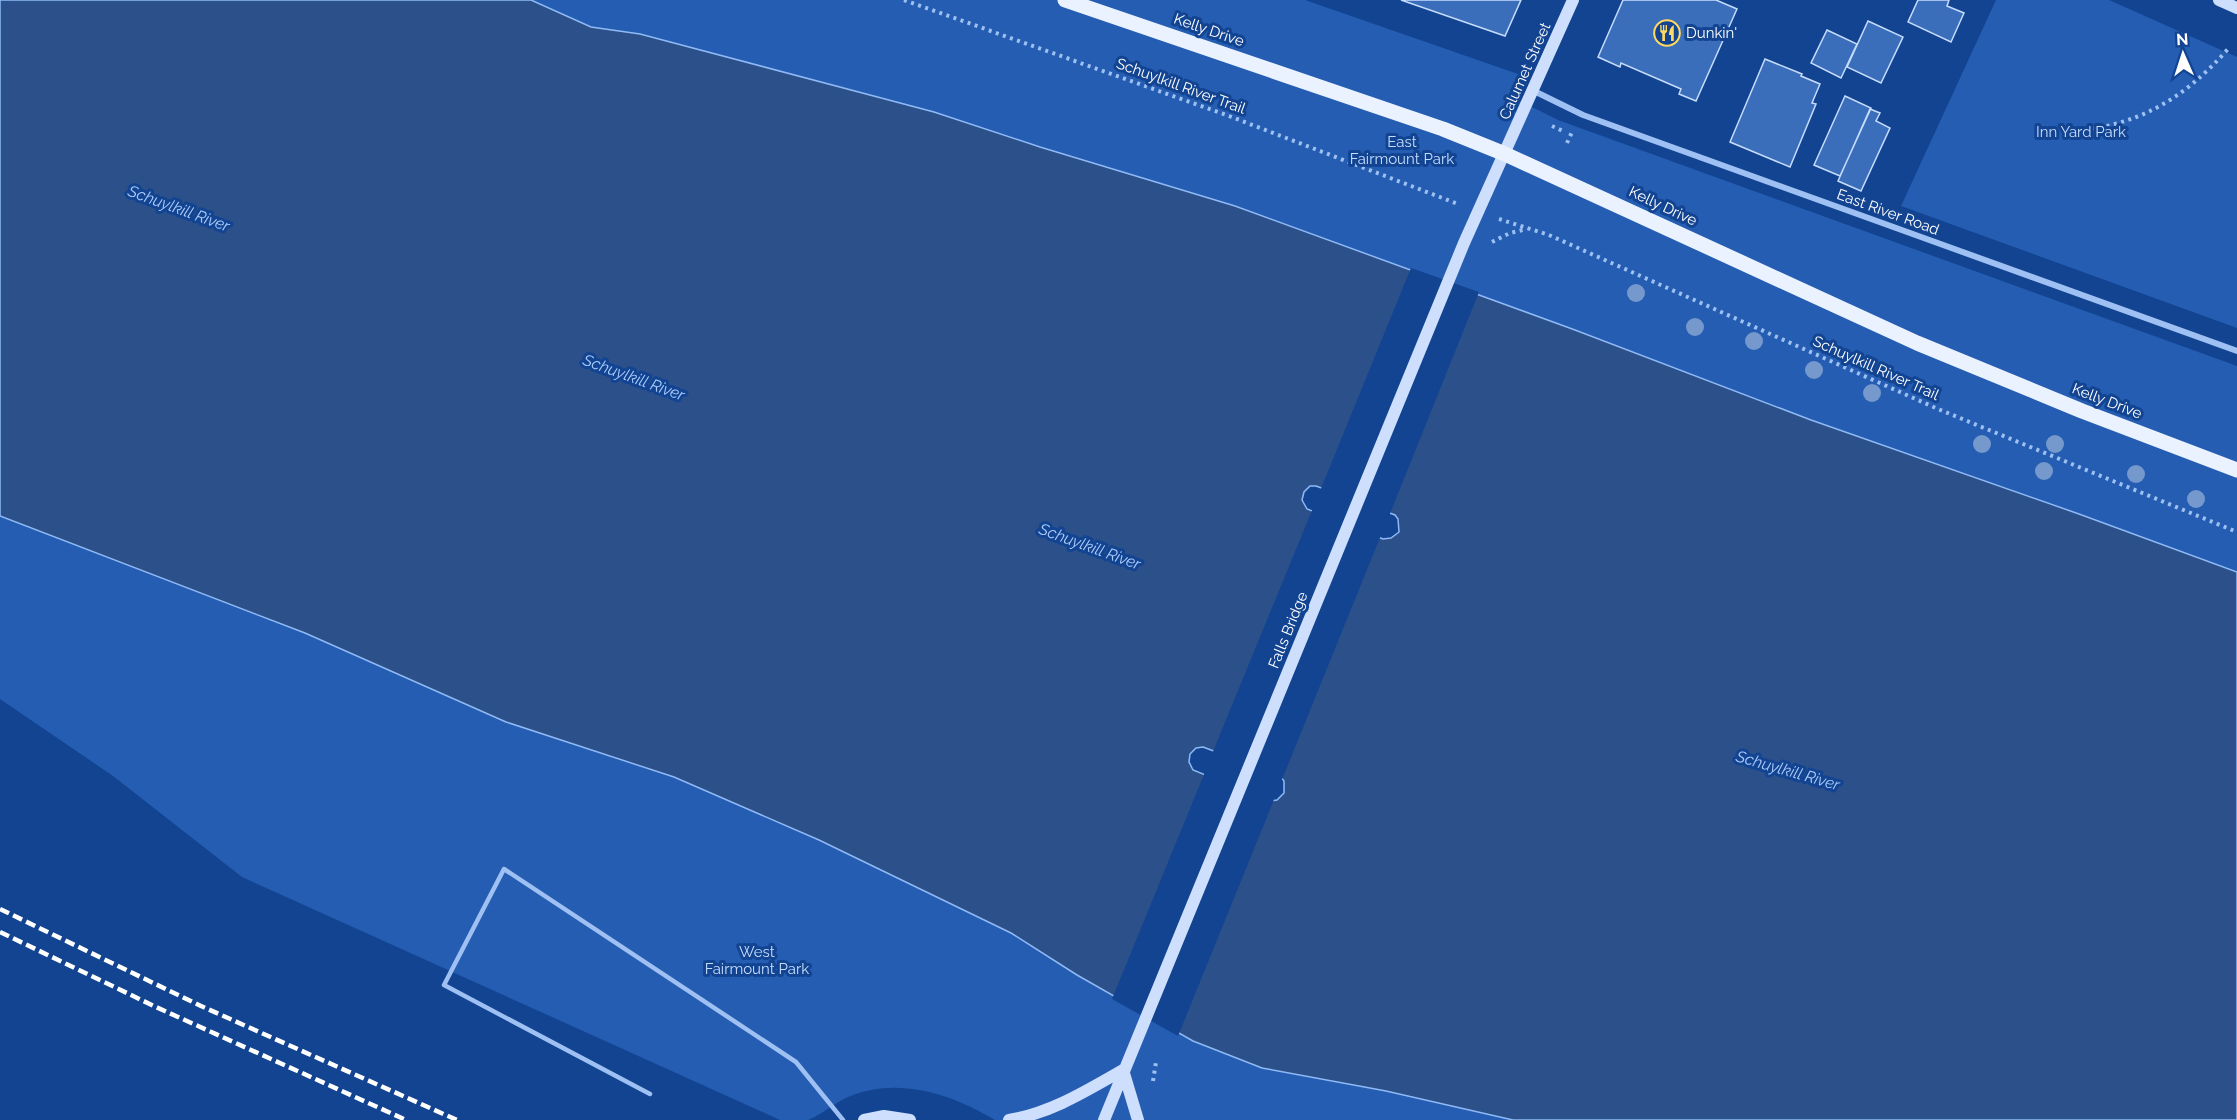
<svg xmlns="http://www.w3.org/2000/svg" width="2237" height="1120" viewBox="0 0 2237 1120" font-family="Raleway,sans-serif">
  <rect width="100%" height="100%" fill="#124492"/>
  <!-- green -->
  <path fill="#245db1" d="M 531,0 L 1305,0 L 1518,74 L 1510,96 L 1558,120 L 2237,366 L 2237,572 L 2079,514 L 1811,420 L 1575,330 L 1235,206 L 1040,147 L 934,112 L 640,34 L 591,27 Z
    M 1996,0 L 2109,0 L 2237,57 L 2237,328 L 1901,206 Z
    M 0,516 L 305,633 L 506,722 L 674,777 L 819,840 L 1011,933 L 1077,975 L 1193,1041 L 1262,1068 L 1386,1091 L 1513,1120 L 995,1120 C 951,1094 898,1076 848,1097 C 836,1102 818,1117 808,1120 C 800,1120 788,1120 780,1120 L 242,877 L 113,776 L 0,699 Z"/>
  <!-- water -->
  <path fill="#2b508a" stroke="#90baf6" stroke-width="1.5" fill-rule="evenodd" d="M 0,0 L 531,0 L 591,27 L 640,34 L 934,112 L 1040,147 L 1235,206 L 1575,330 L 1811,420 L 2079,514 L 2237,572 L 2237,1120 L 1513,1120 L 1386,1091 L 1262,1068 L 1193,1041 L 1077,975 L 1011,933 L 819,840 L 674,777 L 506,722 L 305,633 L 0,516 ZM 1310,486 L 1316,486 L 1395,515 L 1398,519 L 1399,532 L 1391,538 L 1383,539 L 1307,509 L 1302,500 L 1304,492 ZM 1203,747 L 1280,776 L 1284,781 L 1284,793 L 1277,800 L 1269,801 L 1193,770 L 1189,762 L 1190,754 L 1196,748 Z"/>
  <!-- pier -->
  <path fill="#124492" d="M 1411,268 L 1479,292 L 1389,516 L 1320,491 Z
    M 1313,508 L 1381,535 L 1281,782 L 1279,779 L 1212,754 Z
    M 1205,772 L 1270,798 L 1275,797 L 1178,1036 L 1112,999 Z"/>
  <!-- building -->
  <path fill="#3b6eba" stroke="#c6dcfd" stroke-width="1.5" d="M 1401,0 L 1521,0 L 1505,36 Z
    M 1623,0 L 1716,0 L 1737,9 L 1696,101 L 1679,94 L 1681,89 L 1621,63 L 1620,67 L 1598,57 Z
    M 1918,0 L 1949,0 L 1947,6 L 1964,13 L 1951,42 L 1908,22 Z
    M 1868,21 L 1903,37 L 1881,83 L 1847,67 Z
    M 1827,30 L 1857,44 L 1841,78 L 1811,63 Z
    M 1765,59 L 1802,74 L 1801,76 L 1820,84 L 1812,103 L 1816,104 L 1790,167 L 1730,142 Z
    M 1845,96 L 1871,108 L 1840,176 L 1814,165 Z
    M 1870,109 L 1880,113 L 1876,121 L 1890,128 L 1861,191 L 1838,181 Z"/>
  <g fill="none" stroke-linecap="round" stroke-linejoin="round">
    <!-- path -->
    <path stroke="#9ec0f2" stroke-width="4" stroke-dasharray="3 4.5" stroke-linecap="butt" d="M 904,0 L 1229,116 L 1458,204
      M 1552,126 L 1565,132
      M 2062,132 C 2134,128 2181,102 2228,49
      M 1567,143 L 1572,132
      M 1499,219 L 1549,235 L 1938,409 L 2237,532
      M 1492,242 L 1510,233 L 1527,229
      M 1153,1081 L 1156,1062"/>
    <!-- service -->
    <path stroke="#9ec0f2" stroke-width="4.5" d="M 650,1094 L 444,985 L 504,869 L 796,1062 L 843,1120"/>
    <!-- minor -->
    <path stroke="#9ec0f2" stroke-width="6" d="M 1534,91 L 1583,115 L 2237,351"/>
    <!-- secondary -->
    <path stroke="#cddffc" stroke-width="12" d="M 2219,0 L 2237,8
      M 1123,1070 L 1138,1120
      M 864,1120 L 884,1116 L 910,1120
      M 1009,1120 C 1051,1113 1086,1091 1123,1070
      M 1104,1120 L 1464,243 L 1573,0"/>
    <!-- primary -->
    <path stroke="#eaf1ff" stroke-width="15" d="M 1065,0 L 1443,129 L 1505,154 L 1917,343 L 2082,411 L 2237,470"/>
    <!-- rail -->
    <path stroke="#fff" stroke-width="4.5" stroke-dasharray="10 4.5" stroke-linecap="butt" d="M 0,909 L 201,1006 L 457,1120
      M 0,932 L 156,1007 L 406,1120"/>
  </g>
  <!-- trees -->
  <g fill="#7598cd">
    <circle cx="1636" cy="293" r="9"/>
    <circle cx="1695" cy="327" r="9"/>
    <circle cx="1754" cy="341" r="9"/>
    <circle cx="1814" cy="370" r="9"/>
    <circle cx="1872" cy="393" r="9"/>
    <circle cx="1982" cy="444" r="9"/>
    <circle cx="2055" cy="444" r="9"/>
    <circle cx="2044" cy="471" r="9"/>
    <circle cx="2136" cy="474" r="9"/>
    <circle cx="2196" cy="499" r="9"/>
  </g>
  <!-- icons -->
  <defs>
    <g id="restaurant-ring" transform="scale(1.35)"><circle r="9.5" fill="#124492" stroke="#ffd960" stroke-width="1.5"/><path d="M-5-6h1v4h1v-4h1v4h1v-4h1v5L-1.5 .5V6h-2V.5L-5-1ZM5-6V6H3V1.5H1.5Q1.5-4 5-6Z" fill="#ffd960"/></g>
  </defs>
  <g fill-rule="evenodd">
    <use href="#restaurant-ring" x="1667" y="33"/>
  </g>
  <g text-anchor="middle" stroke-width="6" stroke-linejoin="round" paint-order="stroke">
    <!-- street labels -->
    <g font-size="15" fill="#fff" stroke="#124492">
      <text transform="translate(1209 30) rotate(19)" y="5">Kelly Drive</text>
      <text transform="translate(1525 71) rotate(-66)" y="5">Calumet Street</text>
      <text transform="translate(1181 86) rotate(20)" y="5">Schuylkill River Trail</text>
      <text transform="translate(1663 206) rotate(25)" y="5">Kelly Drive</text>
      <text transform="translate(1888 212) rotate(20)" y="5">East River Road</text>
      <text transform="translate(1876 368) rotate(24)" y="5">Schuylkill River Trail</text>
      <text transform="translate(2107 401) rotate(21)" y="5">Kelly Drive</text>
      <text transform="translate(1288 630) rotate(-68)" y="5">Falls Bridge</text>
    </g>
    <!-- poi labels -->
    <g font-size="15" fill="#fff" stroke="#124492" text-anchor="start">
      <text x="1686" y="38">Dunkin'</text>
    </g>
    <!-- park labels -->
    <g font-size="15" fill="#c6dcfd" stroke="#124492">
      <text x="2081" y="137">Inn Yard Park</text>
      <text x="1402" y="147">East<tspan x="1402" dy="17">Fairmount Park</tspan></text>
      <text x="757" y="957">West<tspan x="757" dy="17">Fairmount Park</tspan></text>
    </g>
    <!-- water labels -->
    <g font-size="16" font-style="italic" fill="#abcbf9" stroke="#124492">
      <text transform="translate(179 208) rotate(20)" y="6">Schuylkill River</text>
      <text transform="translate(634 377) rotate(20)" y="6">Schuylkill River</text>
      <text transform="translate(1090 546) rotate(20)" y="6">Schuylkill River</text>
      <text transform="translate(1788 770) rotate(16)" y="6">Schuylkill River</text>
    </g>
  </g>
  <!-- north arrow -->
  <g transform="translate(2183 54) rotate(357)" stroke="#124492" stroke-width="4.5" paint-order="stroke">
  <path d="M0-4.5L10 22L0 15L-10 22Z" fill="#ffffff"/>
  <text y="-9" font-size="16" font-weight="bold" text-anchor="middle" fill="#ffffff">N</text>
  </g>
</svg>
